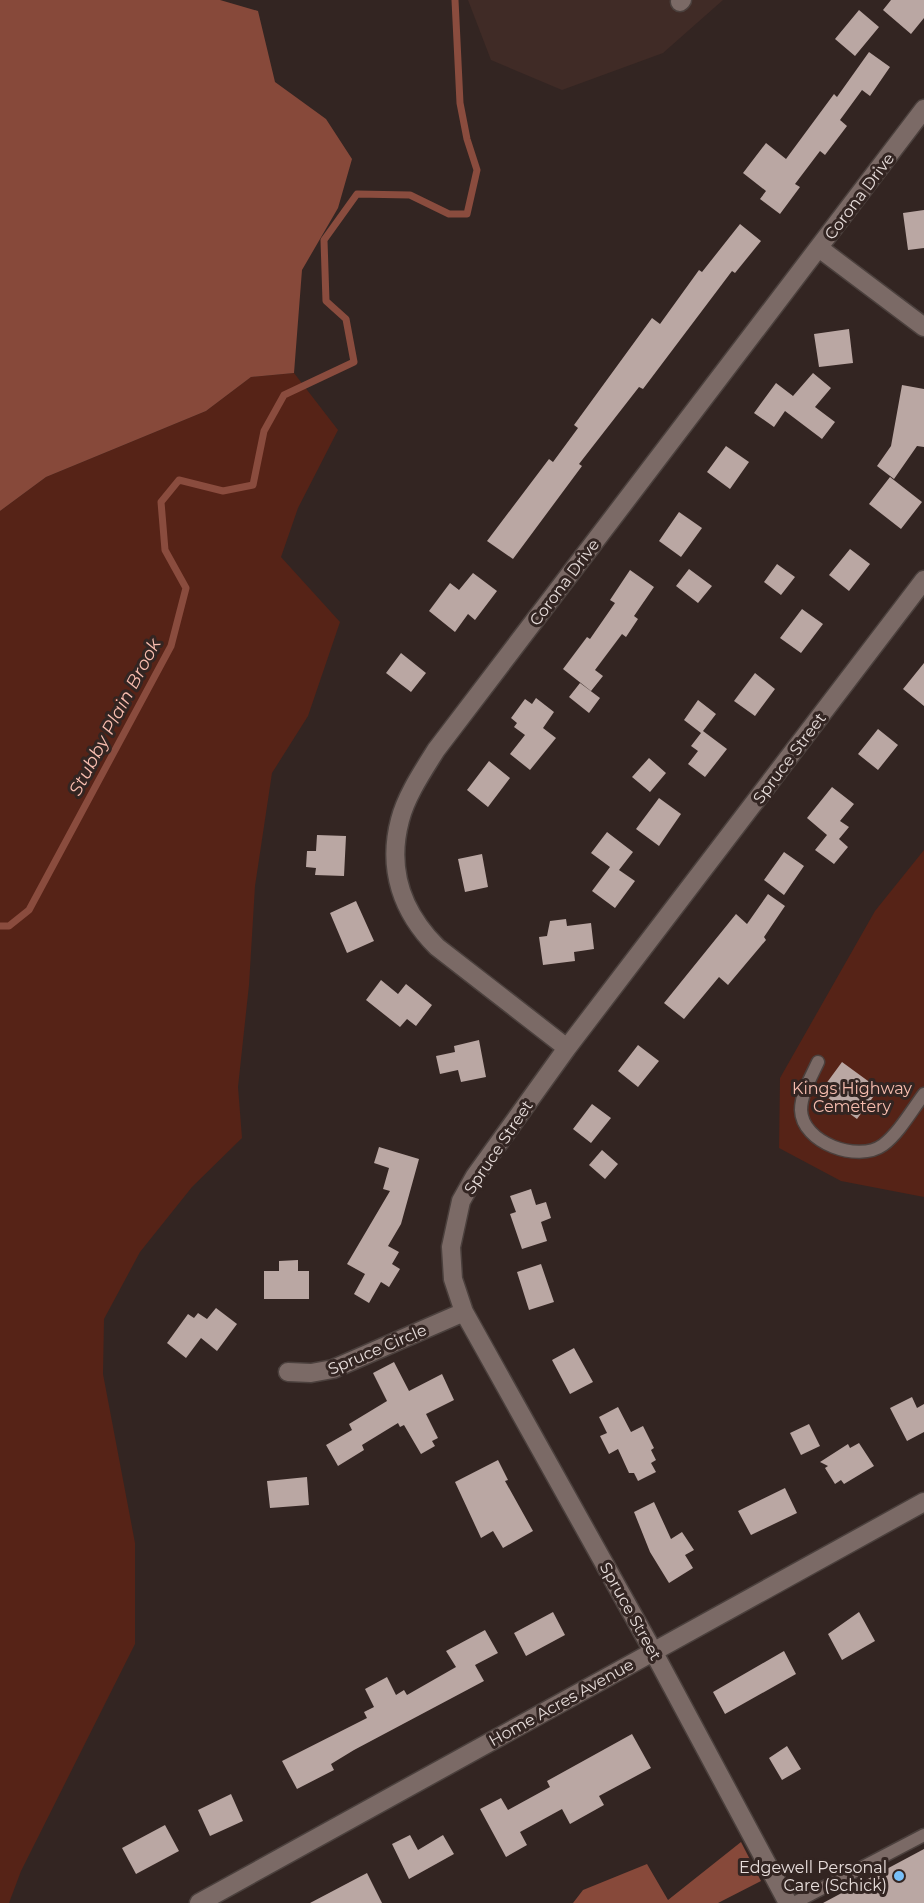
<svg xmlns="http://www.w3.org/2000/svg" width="924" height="1903" viewBox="0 0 924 1903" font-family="Montserrat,sans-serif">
  <rect width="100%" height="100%" fill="#332522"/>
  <!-- built -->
  <path fill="#402b26" d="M 468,0 L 723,0 L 663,53 L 562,90 L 491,60 Z"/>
  <!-- green -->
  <path fill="#562317" d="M 294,373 L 338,430 L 298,508 L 281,557 L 340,622 L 308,716 L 272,773 L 255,886 L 249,985 L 238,1087 L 242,1138 L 192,1187 L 140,1252 L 104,1319 L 103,1374 L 135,1543 L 135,1644 L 21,1871 L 9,1903 L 0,1903 L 0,511 L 46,477 L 206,411 L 251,377 Z
    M 924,850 L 924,1197 L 841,1181 L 779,1148 L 780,1078 L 875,911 Z"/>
  <!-- forest -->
  <path fill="#87493a" d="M 0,0 L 220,0 L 258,11 L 275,82 L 326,119 L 352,159 L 338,208 L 302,270 L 294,373 L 251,377 L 206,411 L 46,477 L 0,511 Z
    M 741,1842 L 761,1881 L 718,1903 L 573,1903 L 583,1890 L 647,1864 L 668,1900 Z"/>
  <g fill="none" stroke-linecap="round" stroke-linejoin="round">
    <!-- stream -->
    <path stroke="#8a4c3e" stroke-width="7" d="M 0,926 L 9,926 L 29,910 L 171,646 L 186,588 L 165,550 L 161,502 L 179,480 L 223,491 L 253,485 L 264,431 L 284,395 L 354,362 L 346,319 L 326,301 L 324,240 L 357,194 L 410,195 L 449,214 L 467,214 L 477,170 L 467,139 L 460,103 L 455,0"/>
  </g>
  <!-- building -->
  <path fill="#baa7a3" d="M 891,0 L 924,0 L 924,18 L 911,34 L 883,10 Z
    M 859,10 L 879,27 L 855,56 L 835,39 Z
    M 869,52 L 890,67 L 870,96 L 862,90 L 840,120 L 847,126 L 825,155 L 820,151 L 795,184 L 800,187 L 780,214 L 760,199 L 766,191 L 743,173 L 766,143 L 786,159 L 834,94 L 837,97 Z
    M 924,210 L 924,248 L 908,250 L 903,213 Z
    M 740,224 L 761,241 L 735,273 L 732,271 L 643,389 L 639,387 L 579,464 L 582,466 L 513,559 L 487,541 L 549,459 L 553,462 L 578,428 L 574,425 L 652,318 L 660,324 L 699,270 L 702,272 Z
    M 849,329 L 853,363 L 819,367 L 814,334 Z
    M 813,373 L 831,388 L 815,407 L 835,422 L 822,439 L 785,411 L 774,427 L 754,413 L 776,383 L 793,396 Z
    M 902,385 L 924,389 L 924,447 L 917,446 L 894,479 L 877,466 L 891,446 Z
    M 726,446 L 749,462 L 730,489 L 707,472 Z
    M 890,477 L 922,502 L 901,529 L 869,504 Z
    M 679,512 L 702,528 L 681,557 L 659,541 Z
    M 850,549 L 870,564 L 849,591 L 829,575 Z
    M 777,564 L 795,577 L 781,595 L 764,582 Z
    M 689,569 L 712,586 L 698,603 L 676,586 Z
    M 630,570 L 654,587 L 634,616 L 638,619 L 626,637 L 622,634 L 595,670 L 603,676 L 591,691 L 563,669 L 587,637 L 590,639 L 615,603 L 610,600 Z
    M 473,573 L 497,591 L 475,620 L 468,614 L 455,632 L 429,611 L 450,583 L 459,590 Z
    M 802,609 L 823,624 L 801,653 L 780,638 Z
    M 401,653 L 426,673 L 411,692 L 386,673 Z
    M 924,663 L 924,706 L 903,689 Z
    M 755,673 L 775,689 L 755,716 L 734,701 Z
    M 580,683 L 600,698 L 589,713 L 569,697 Z
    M 536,698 L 554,712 L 543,728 L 556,738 L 530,770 L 510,754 L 525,735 L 514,727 L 517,723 L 511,718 L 525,699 L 532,704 Z
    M 698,700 L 716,714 L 703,731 L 727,749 L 705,777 L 688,764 L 698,751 L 691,746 L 701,733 L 684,720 Z
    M 878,729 L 898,745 L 878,770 L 858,754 Z
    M 649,758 L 666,773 L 650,792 L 632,777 Z
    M 489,761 L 510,778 L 488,807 L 467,790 Z
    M 832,787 L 854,804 L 840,821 L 849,827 L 839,839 L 848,847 L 834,864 L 815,850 L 827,835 L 807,818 Z
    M 659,798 L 681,814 L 659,846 L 636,829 Z
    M 607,832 L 633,852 L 619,870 L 635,881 L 615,908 L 592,891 L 610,867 L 591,853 Z
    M 317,835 L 346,836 L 344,876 L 315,875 L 316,868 L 306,867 L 307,851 L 316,851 Z
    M 784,852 L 804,866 L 784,895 L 764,880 Z
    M 482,854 L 488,887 L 465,892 L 458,859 Z
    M 768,894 L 785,906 L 764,937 L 766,940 L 728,985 L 719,977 L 684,1019 L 664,1003 L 736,914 L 747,924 Z
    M 356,901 L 374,941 L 347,953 L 330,913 Z
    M 566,919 L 567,926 L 591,923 L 594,949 L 574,952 L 575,961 L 543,965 L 539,937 L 547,936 L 550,921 Z
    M 381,980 L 398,994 L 406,984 L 432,1005 L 416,1026 L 407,1019 L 400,1027 L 366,1000 Z
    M 479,1040 L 486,1077 L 461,1082 L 458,1070 L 440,1074 L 436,1056 L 455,1052 L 454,1046 Z
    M 638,1045 L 659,1061 L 638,1087 L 618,1071 Z
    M 842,1062 L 879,1089 L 857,1119 L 820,1092 Z
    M 592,1104 L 611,1118 L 591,1143 L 573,1129 Z
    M 379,1147 L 419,1159 L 401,1224 L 388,1246 L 399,1252 L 392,1264 L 400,1269 L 389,1287 L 381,1282 L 369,1303 L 354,1294 L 365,1274 L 347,1264 L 390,1191 L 383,1189 L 389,1168 L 374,1163 Z
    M 602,1150 L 618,1164 L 605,1179 L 589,1165 Z
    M 531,1189 L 536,1205 L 546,1202 L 551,1218 L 541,1222 L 547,1241 L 522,1249 L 510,1214 L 516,1212 L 510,1196 Z
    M 298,1260 L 298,1271 L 309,1271 L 309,1299 L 264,1299 L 264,1271 L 279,1271 L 279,1261 Z
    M 541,1264 L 554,1302 L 529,1310 L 517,1272 Z
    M 216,1308 L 237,1324 L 217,1351 L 201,1338 L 186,1358 L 167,1343 L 188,1314 L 194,1318 L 198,1313 L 207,1319 Z
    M 574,1348 L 593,1382 L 570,1394 L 552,1360 Z
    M 394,1362 L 409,1391 L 442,1374 L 454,1400 L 426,1414 L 438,1438 L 432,1441 L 435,1446 L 421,1454 L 404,1425 L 400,1427 L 398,1423 L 362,1445 L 364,1450 L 338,1466 L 326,1445 L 352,1430 L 349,1424 L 387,1401 L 373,1373 Z
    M 912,1397 L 917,1408 L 924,1404 L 924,1432 L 907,1441 L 890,1408 Z
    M 618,1407 L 631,1432 L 643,1426 L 654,1448 L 651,1450 L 656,1460 L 651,1463 L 656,1472 L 638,1481 L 634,1473 L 629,1473 L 618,1449 L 609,1454 L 600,1436 L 607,1433 L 599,1417 Z
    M 809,1424 L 820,1446 L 801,1455 L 790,1433 Z
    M 859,1443 L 874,1466 L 844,1484 L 841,1480 L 835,1484 L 825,1468 L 828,1466 L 820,1462 L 848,1444 L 850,1448 Z
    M 498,1460 L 508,1480 L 505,1481 L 533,1531 L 503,1548 L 493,1531 L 481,1538 L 455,1482 Z
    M 307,1477 L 309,1505 L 270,1508 L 267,1481 Z
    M 785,1488 L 797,1513 L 751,1535 L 738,1511 Z
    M 654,1502 L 671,1539 L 682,1532 L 694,1550 L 685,1555 L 693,1568 L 669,1583 L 650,1552 L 634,1512 Z
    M 553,1612 L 565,1635 L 526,1656 L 514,1633 Z
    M 859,1612 L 875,1641 L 842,1660 L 828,1634 Z
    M 485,1630 L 498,1653 L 475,1665 L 484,1681 L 354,1750 L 331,1764 L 334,1770 L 297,1789 L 282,1761 L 367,1718 L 364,1712 L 374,1707 L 365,1689 L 387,1677 L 396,1695 L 404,1690 L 407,1695 L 456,1667 L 446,1651 Z
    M 784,1651 L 796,1674 L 725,1714 L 713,1692 Z
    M 632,1734 L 651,1768 L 599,1796 L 604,1805 L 570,1824 L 562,1809 L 520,1832 L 527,1845 L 506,1857 L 480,1809 L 501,1798 L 508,1810 L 550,1787 L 547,1781 Z
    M 787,1746 L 801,1769 L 782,1780 L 769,1758 Z
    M 231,1794 L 243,1821 L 210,1836 L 198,1810 Z
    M 165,1825 L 179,1851 L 136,1874 L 122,1848 Z
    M 410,1835 L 418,1850 L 443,1835 L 454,1854 L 409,1879 L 392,1844 Z
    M 924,1849 L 924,1903 L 823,1903 Z
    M 367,1873 L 382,1903 L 310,1903 Z"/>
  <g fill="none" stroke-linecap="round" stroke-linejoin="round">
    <!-- service casing -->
    <g stroke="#4b403d" stroke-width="15">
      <path id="service" d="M 818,1062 C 811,1077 801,1094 801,1110 C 802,1143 858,1163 883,1145 C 899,1133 912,1110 924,1094
        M 794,1903 L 924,1835"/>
    </g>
    <!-- minor casing -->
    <g stroke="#4b403d" stroke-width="21">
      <path id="minor" d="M 680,2 L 682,0
        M 819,248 L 924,327
        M 567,1048 L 437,947 C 402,912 387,869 400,820 C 406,796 423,771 436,750 L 924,109
        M 288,1372 L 311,1373 L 333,1369 L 464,1312
        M 199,1903 L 924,1502
        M 788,1903 L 653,1651 L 464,1312 L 453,1279 L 451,1247 L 461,1201 L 475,1176 L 567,1048 L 924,580"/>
    </g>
    <!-- service -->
    <use href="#service" stroke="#7b6a66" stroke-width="12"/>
    <!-- minor -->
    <use href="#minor" stroke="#7b6a66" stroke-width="18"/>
  </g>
  <!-- markers -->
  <circle fill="#78bff8" stroke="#332522" stroke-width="2" cx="899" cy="1876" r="6"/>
  <g text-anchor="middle" stroke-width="6" stroke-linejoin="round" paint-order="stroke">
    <!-- street labels -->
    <g font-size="16" fill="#e7dddb" stroke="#332522">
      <text transform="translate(859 196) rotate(-53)" y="6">Corona Drive</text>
      <text transform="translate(564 582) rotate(-53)" y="6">Corona Drive</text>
      <text transform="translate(789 758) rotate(-53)" y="6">Spruce Street</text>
      <text transform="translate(498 1147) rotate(-56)" y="6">Spruce Street</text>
      <text transform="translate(377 1349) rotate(-23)" y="6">Spruce Circle</text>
      <text transform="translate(631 1611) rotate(61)" y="6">Spruce Street</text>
      <text transform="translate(561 1702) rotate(-29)" y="6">Home Acres Avenue</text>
    </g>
    <!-- park labels -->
    <g font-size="16" fill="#f7bdaf" stroke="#332522">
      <text x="852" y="1094">Kings Highway<tspan x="852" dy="18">Cemetery</tspan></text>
    </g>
    <!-- poi labels -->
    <g font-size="16" fill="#e7dddb" stroke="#332522" text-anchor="end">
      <text x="887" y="1873">Edgewell Personal<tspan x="887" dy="18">Care (Schick)</tspan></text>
    </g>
    <!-- water labels -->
    <g font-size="18" font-style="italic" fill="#f8bdaf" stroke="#332522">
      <text transform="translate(115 717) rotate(-62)" y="6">Stubby Plain Brook</text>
    </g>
  </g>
</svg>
